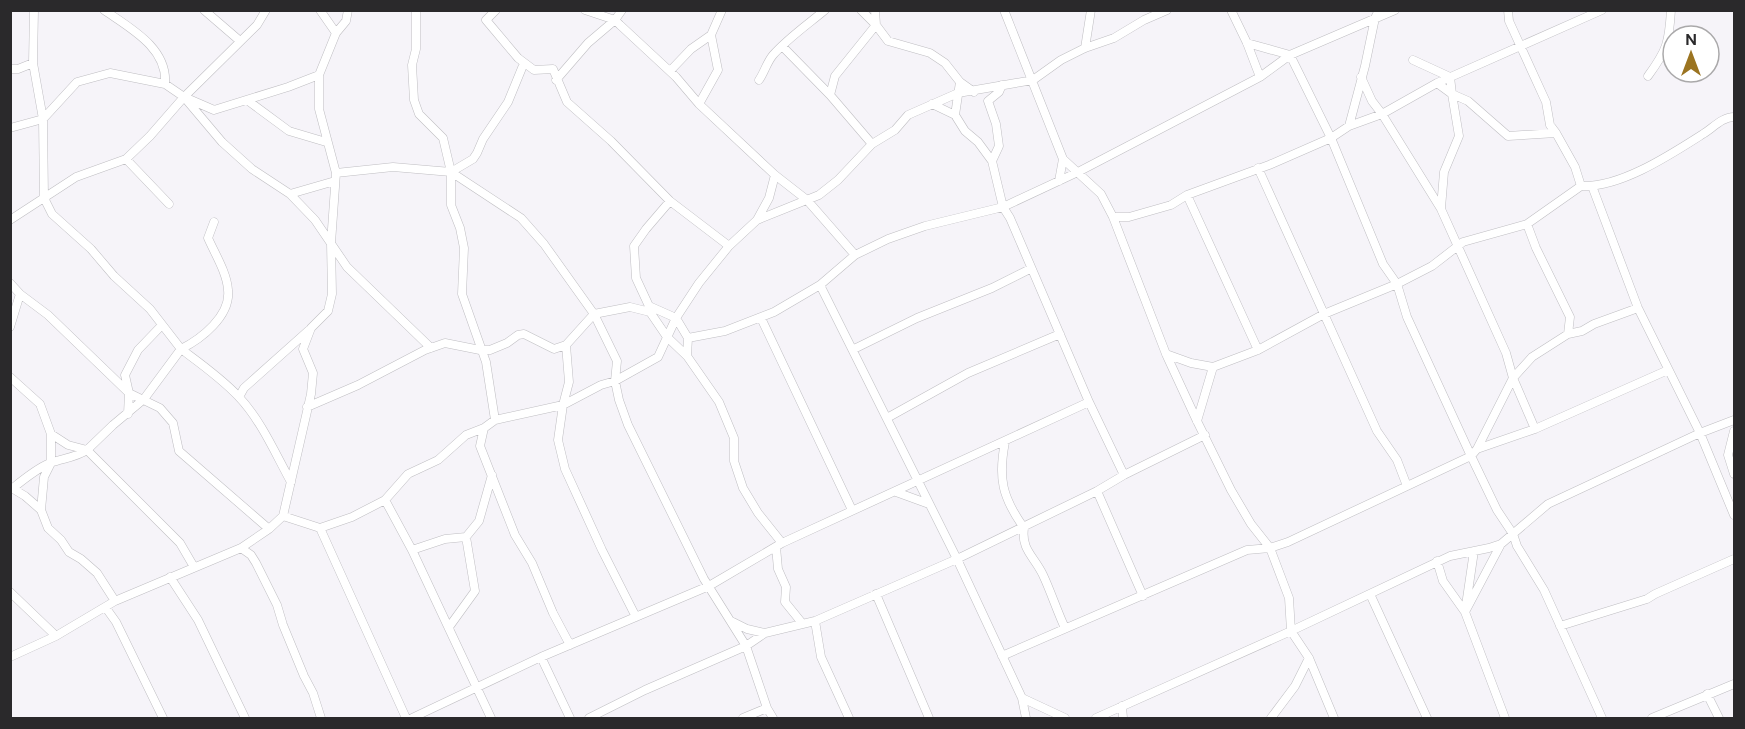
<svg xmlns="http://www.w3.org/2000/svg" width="1745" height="729" viewBox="0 0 1745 729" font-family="'DM Sans',sans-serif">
  <rect width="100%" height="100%" fill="#f6f4f9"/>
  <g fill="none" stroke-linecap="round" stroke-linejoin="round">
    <!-- street casing -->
    <g stroke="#bfbec2" stroke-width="9">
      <path id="street" d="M 34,10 L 33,63 L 43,119 L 44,198 L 52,214 L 91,249 L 114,276 L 150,309 L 181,349 L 144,399 L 113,425 L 87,450 L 180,543 L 194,567
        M 104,10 C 130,28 168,48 165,84
        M 204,10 L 240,41
        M 320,10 L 336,33
        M 416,10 L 416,49 L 412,65 L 414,100 L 419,114 L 443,138 L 451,172 L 451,205 L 460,228 L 464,248 L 462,294 L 486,362 L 495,420
        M 496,10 L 486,20 L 518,58 L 534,70 L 553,69 L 567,102 L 611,141 L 670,201 L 729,246 L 699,283 L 676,318 L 688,338 L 687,356 L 719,402 L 734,438 L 734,461 L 743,488 L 758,513 L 782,543
        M 585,10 L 615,20 L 620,25 L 676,77 L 699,104 L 775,175 L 807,200 L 855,255
        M 861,10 L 876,25 L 888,41 L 930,53 L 945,63 L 960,82 L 974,92
        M 1004,10 L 1063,159 L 1101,194 L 1113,217 L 1166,354 L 1197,421 L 1231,490 L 1251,524 L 1270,548 L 1289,598 L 1291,631 L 1309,658 L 1334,718
        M 1231,10 L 1247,43 L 1260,77
        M 1508,10 L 1509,21 L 1546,102 L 1550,125 L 1556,133
        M 1247,43 L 1290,55 L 1331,138 L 1383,264 L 1397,284 L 1407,317 L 1471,456 L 1497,510 L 1513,534 L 1517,546 L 1544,590 L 1602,718
        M 783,47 L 830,95
        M 1085,48 L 1091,10
        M 1413,60 L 1450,77 L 1452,94 L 1468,101 L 1508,136 L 1556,133 L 1575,167 L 1581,186
        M 10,69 L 18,69 L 33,63
        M 670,71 L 691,49 L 711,35
        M 1648,76 C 1667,50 1669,43 1671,10
        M 1361,77 L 1372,101 L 1382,114 L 1441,209 L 1506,353 L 1513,378 L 1535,429
        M 556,80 L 588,43 L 615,20 L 622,10
        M 759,80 C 764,73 767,62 773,55 C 788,38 807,25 825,10
        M 960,82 L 955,115 L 965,131 L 978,142 L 992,161 L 1003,207 L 1010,218 L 1089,402 L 1124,475
        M 1437,83 L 1452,94 L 1459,136 L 1444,172 L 1441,208
        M 184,97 L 257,25 L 266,10
        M 247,100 L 289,131 L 326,142
        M 699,104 L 718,70 L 711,35 L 722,10
        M 932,104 L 955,115
        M 1349,126 L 1365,66 L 1375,18 L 1379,10
        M 10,128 L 43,119 L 77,82 L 110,73 L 165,84 L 184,97 L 222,142 L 252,169 L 290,194 L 315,220 L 347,267 L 431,348
        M 872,144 L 830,95 L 835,76 L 876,25 L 875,10
        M 126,159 L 169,204
        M 992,161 L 999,146 L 996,124 L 988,101 L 999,92 L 1002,85
        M 1258,168 L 1377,431 L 1397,460 L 1407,486
        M 451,172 L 473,159 L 477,153 L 483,139 L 508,102 L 524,63
        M 336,173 L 393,167 L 451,172 L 521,218 L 544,244 L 594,314 L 617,361 L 615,381 L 619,400 L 628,425 L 704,579 L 746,646 L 767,708 L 773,718
        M 1059,181 L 1063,159
        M 1592,186 L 1638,308 L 1700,433 L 1734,515
        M 290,194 L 335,181
        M 1187,195 L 1258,350
        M 1113,217 L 1129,217 L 1171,205 L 1187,195 L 1269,165 L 1331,138 L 1349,126 L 1382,114 L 1437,83 L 1602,10
        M 10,220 L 76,177 L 126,159 L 150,136 L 184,97 L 214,110 L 288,87 L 319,75
        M 757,220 L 769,198 L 775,175
        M 214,222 L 208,238 C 215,254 227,273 228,290 C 231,316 201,339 181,349 C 201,364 221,378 238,396 C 261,420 275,453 291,482
        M 1527,224 L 1536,248 L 1570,317 L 1568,334
        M 729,246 L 757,220 L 819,195 L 838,180 L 872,144 L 895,130 L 908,115 L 958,93 L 1033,80 L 1061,60 L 1085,48 L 1114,38 L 1144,20 L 1167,10
        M 10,283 L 20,294 L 10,327
        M 820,285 L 957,559 L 1022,698 L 1026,718
        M 20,294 L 48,315 L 129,393 L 128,414
        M 761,318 L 852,510
        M 162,325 L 138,350 L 125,375 L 129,393 L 160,408 L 173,423 L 179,451 L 269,529
        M 688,338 L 725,331 L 774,312 L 820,285 L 855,255 L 888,239 L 925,226 L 1003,207 L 1078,172 L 1260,77 L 1290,55 L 1395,10
        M 854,349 L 917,318 L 992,288 L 1030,269
        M 1166,354 L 1191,363 L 1213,367 L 1258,350 L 1324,314 L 1397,284 L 1432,266 L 1463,242 L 1527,224 L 1581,186 C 1620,188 1670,155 1703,134 C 1713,128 1722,117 1734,117
        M 10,377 L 40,404 L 51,434 L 68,445 L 87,450 C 75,458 63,458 50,463 C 36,469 24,479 13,488
        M 239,397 L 244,388 L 309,330
        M 307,407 L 358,385 L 425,350 L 445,343 L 480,350 L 490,350 L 507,343 L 518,335 L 524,334 L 554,349 L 566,345
        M 887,418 L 968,373 L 1060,334
        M 1197,421 L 1213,367
        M 1734,431 L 1728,455 L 1734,474
        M 1005,442 C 998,478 1002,497 1024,528 C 1021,550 1034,556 1043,575 C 1051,592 1057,611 1065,628
        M 1477,449 L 1513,378 L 1532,357 L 1568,334 L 1582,331 L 1594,324 L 1638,308
        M 10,487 L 25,496 L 41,510 L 48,528 L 61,540 L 69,552 L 81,559 L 97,573 L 115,601
        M 1097,491 L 1143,596
        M 896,492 L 929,504
        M 385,500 L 408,474 L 438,460 L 466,435 L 484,428
        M 41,510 L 44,477 L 51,463 L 51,434
        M 283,516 L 320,528 L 406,718
        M 320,528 L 352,517 L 385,500 L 412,550
        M 776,547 L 778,569 L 786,587 L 785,602 L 802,623
        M 241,548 L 251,555 L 256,563 L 277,605 L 283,625 L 304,676 L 313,693 L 321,718
        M 1474,551 L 1465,612 L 1505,718
        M 1437,561 L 1443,581 L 1465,612 L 1501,544
        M 170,577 L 198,620 L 245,718
        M 10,592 L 56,636
        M 876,594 L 929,718
        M 1370,594 L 1427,718
        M 106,608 L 116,622 L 163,718
        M 636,617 L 602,550 L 565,469 L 558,440 L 563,405 L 569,382 L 566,345 L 594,314 L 630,307 L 650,312 L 667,337 L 687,356
        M 815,621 L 821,657 L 849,718
        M 733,622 L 747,629 L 765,633
        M 1560,626 L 1647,599 L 1655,594 L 1734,559
        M 449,627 L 475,591 L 466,537
        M 570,645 L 553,613 L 532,563 L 515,535 L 480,446 L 484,428 L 495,420 L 563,405 L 601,385 L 615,381 L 658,357 L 676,318 L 649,306 L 636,278 L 634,246 L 646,229 L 670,201
        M 1002,656 L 1247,550 L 1270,548 L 1288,542 L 1471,456 L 1477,449 L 1535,429 L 1668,370
        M 10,657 L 56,636 L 115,601 L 241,548 L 269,529 L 283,516 L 311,394 L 313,373 L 303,349 L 311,328 L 328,311 L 332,294 L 331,243 L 336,173 L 319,109 L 319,75 L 336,33 L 346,21 L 348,10
        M 541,657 L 570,718
        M 1707,694 L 1719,718
        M 1022,698 L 1065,718
        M 1122,706 L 1123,718
        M 412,718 L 541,657 L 709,586 L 782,543 L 1089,402
        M 491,718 L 412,550 L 445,539 L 466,537 L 479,521 L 492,475
        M 589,718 L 645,690 L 746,646 L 765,633 L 815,621 L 957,559 L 1097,491 L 1124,475 L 1205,435
        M 743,718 L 767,708
        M 1096,718 L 1291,631 L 1450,556 L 1489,548 L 1501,544 L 1548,504 L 1700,433 L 1734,420
        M 1271,718 L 1295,686 L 1309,658
        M 1652,718 L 1734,684"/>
    </g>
    <!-- street -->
    <use href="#street" stroke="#fff" stroke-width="8"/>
  </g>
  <!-- border -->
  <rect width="1745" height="729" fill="none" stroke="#2a292b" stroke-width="24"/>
  <!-- north arrow -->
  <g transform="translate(1691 54)"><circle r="28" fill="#ffffff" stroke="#aaa9aa" stroke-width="1.5"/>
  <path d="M0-4.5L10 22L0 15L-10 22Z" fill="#9b7421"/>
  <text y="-9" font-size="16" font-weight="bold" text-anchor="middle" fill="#2a292b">N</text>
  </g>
</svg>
